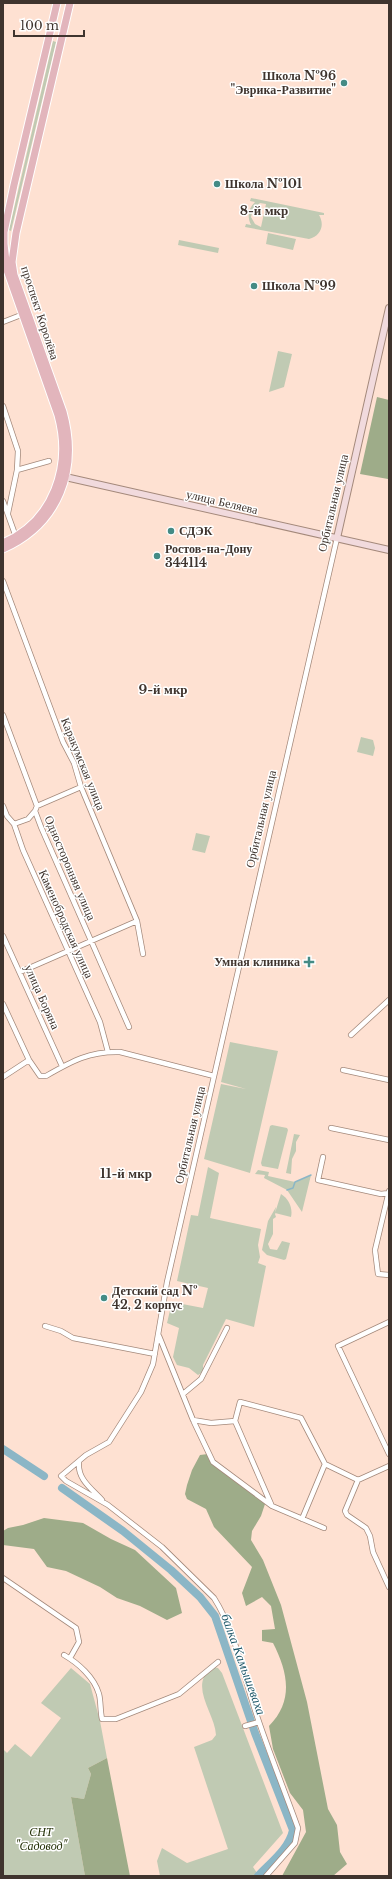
<svg xmlns="http://www.w3.org/2000/svg" width="392" height="1879" viewBox="0 0 392 1879" font-family="'Libre Baskerville',serif">
  <rect width="100%" height="100%" fill="#fee1d2"/>
  <!-- green -->
  <path fill="#c0cab3" fill-rule="evenodd" d="M 53,41 L 56,42 L 11,231 L 9,230 Z
    M 251,198 L 324,213 L 324,215 L 319,215 C 325,225 321,236 309,239 L 245,227 L 246,224 L 251,225 C 247,216 248,209 255,202 L 250,201 ZM 260,203 L 266,204 L 261,227 L 255,224 L 251,217 L 253,209 Z
    M 268,233 L 296,239 L 293,250 L 266,244 Z
    M 179,240 L 219,248 L 218,253 L 178,245 Z
    M 278,351 L 292,354 L 284,387 L 269,392 Z
    M 361,737 L 373,740 L 375,748 L 373,756 L 357,752 Z
    M 196,833 L 210,836 L 205,853 L 192,850 Z
    M 230,1042 L 278,1051 L 250,1173 L 204,1159 L 221,1084 L 246,1089 L 221,1082 Z
    M 272,1125 L 287,1128 L 288,1130 L 278,1169 L 262,1166 L 261,1163 L 270,1126 Z
    M 294,1134 L 300,1135 L 296,1142 L 296,1151 L 292,1159 L 291,1174 L 286,1173 Z
    M 208,1167 L 219,1173 L 210,1218 L 261,1229 L 258,1245 L 260,1257 L 258,1263 L 266,1266 L 254,1327 L 226,1319 L 203,1365 L 203,1372 L 198,1375 L 189,1368 L 177,1365 L 173,1357 L 179,1328 L 167,1323 L 172,1302 L 203,1308 L 208,1288 L 177,1281 L 191,1215 L 198,1216 Z
    M 258,1170 L 269,1172 L 268,1176 L 295,1182 L 311,1175 L 302,1212 L 287,1190 L 264,1178 L 265,1175 L 255,1174 Z
    M 281,1194 C 289,1199 293,1208 291,1217 L 275,1213 Z
    M 276,1207 L 275,1214 L 276,1217 L 273,1219 L 273,1234 L 268,1244 L 270,1249 L 277,1250 L 282,1241 L 290,1243 L 286,1259 L 284,1260 L 267,1255 L 262,1250 L 268,1221 Z
    M 212,1667 L 218,1668 L 222,1673 L 283,1833 L 253,1867 L 259,1876 L 160,1876 L 157,1861 L 162,1848 L 187,1863 L 228,1849 L 194,1747 L 212,1740 L 216,1735 C 215,1713 188,1686 212,1667 Z
    M 71,1668 L 90,1684 L 100,1721 L 107,1758 L 88,1768 L 91,1774 L 84,1799 L 71,1797 L 85,1876 L 3,1876 L 3,1749 L 7,1753 L 15,1744 L 31,1757 L 61,1718 L 41,1703 Z"/>
  <!-- forest -->
  <path fill="#9eac89" d="M 377,397 L 389,400 L 388,479 L 360,474 Z
    M 208,1454 L 213,1462 L 266,1501 L 261,1516 L 252,1531 L 251,1540 L 263,1560 L 281,1605 L 307,1702 L 328,1809 L 337,1825 L 340,1852 L 347,1864 L 333,1876 L 282,1876 L 306,1832 L 303,1810 L 290,1793 L 273,1749 L 269,1726 C 294,1701 288,1672 273,1643 L 262,1641 L 262,1630 L 275,1629 L 271,1606 L 262,1597 L 246,1606 L 242,1593 L 252,1567 L 214,1527 L 206,1509 L 187,1499 L 185,1494 L 187,1485 L 192,1470 L 200,1455 Z
    M 44,1518 L 83,1523 L 111,1539 L 135,1550 L 176,1588 L 182,1613 L 167,1620 L 140,1606 L 117,1598 L 100,1587 L 66,1571 L 47,1567 L 34,1549 L 3,1545 L 3,1531 L 8,1528 L 23,1525 Z
    M 107,1758 L 130,1876 L 85,1876 L 71,1797 L 84,1799 L 91,1774 L 88,1768 Z"/>
  <g fill="none" stroke-linecap="round" stroke-linejoin="round">
    <!-- stream -->
    <path stroke="#8bb6c6" stroke-width="1.5" d="M 287,1190 L 293,1188 L 295,1182 L 311,1175"/>
    <!-- river -->
    <path stroke="#8bb6c6" stroke-width="8" d="M 3,1449 L 44,1476
      M 62,1488 L 123,1531 L 171,1570 L 200,1597 L 215,1616 L 255,1733 L 293,1830 C 289,1849 271,1862 258,1876"/>
    <!-- street casing -->
    <g stroke="#a4897b" stroke-width="6">
      <path id="street" d="M 3,322 L 21,315
        M 3,406 L 18,451 L 17,470 L 8,513
        M 17,470 L 49,461
        M 3,501 L 16,537
        M 3,581 L 63,742 L 74,763 L 81,787 L 137,921 L 143,954
        M 3,715 L 37,806 L 35,811 L 41,827 L 129,1027
        M 3,806 L 7,816 L 14,824 L 23,850 L 100,1022 L 108,1052
        M 37,806 L 81,787
        M 14,824 L 28,819 L 35,811
        M 3,936 L 62,1066
        M 20,972 L 137,921
        M 3,1004 L 29,1060 L 40,1076 L 46,1076 C 72,1061 90,1051 120,1052 L 214,1076
        M 351,1035 L 389,1000
        M 343,1070 L 389,1080
        M 3,1077 L 29,1060
        M 331,1128 L 389,1140
        M 323,1157 L 318,1180 L 381,1194 L 389,1193
        M 389,1191 L 375,1250 L 378,1274 L 389,1275
        M 389,1322 L 338,1346 L 389,1454
        M 45,1326 L 61,1331 L 73,1338 L 155,1354
        M 159,1336 L 193,1420 L 213,1462 L 272,1506 L 324,1528
        M 183,1394 L 201,1379 L 227,1328
        M 193,1420 L 211,1423 L 235,1421
        M 79,1462 C 77,1479 92,1489 102,1500
        M 325,1464 L 358,1480
        M 389,1466 L 358,1480 L 345,1511 L 347,1515 L 366,1528 L 370,1536 L 373,1552 L 389,1587
        M 271,1504 L 235,1421 L 240,1402 L 301,1418 L 325,1464
        M 302,1519 L 325,1464
        M 3,1578 L 76,1628 L 79,1642 L 70,1658
        M 64,1655 C 78,1663 94,1677 99,1694 C 101,1702 100,1710 102,1719 L 116,1719 L 179,1694 L 218,1662
        M 245,1726 L 259,1722
        M 266,1876 L 295,1843 L 298,1828 C 284,1789 268,1750 255,1710 C 243,1673 235,1631 214,1598 L 162,1547 L 108,1505 L 66,1481 L 61,1476 L 86,1455 L 109,1442 L 141,1392 L 153,1364 L 167,1282 L 337,538"/>
    </g>
    <!-- secondary casing -->
    <g stroke="#a4897b" stroke-width="8">
      <path id="secondary" d="M 61,476 L 389,550
        M 337,538 L 389,308"/>
    </g>
    <!-- primary casing -->
    <g stroke="#fff" stroke-width="9">
      <path id="primary" d="M 3,543 C 54,521 72,466 58,415 L 7,270 L 4,244 L 4,232 L 14,185 L 57,3
        M 3,549 C 59,524 79,470 63,412 L 14,275 L 12,262 L 16,233 L 70,3"/>
    </g>
    <!-- street -->
    <use href="#street" stroke="#fff" stroke-width="4.5"/>
    <!-- secondary -->
    <use href="#secondary" stroke="#f1dadd" stroke-width="6"/>
    <!-- primary -->
    <use href="#primary" stroke="#e2b5bc" stroke-width="7"/>
  </g>
  <!-- markers -->
  <g fill="#448b85" stroke="#fff" stroke-width="1.5">
    <circle cx="344" cy="83" r="4"/>
    <circle cx="217" cy="184" r="4"/>
    <circle cx="254" cy="286" r="4"/>
    <circle cx="171" cy="531" r="4"/>
    <circle cx="157" cy="556" r="4"/>
    <path d="M307 956h4v4h4v4h-4v4h-4v-4h-4v-4h4z"/>
    <circle cx="104" cy="1298" r="4"/>
  </g>
  <g text-anchor="middle" stroke-width="3" stroke-linejoin="round" paint-order="stroke">
    <!-- poi labels -->
    <g font-size="12" font-weight="bold" fill="#3f342e" stroke="#fff" text-anchor="start">
      <text x="336" y="80" text-anchor="end">Школа №96<tspan x="336" dy="14">"Эврика-Развитие"</tspan></text>
      <text x="225" y="188">Школа №101</text>
      <text x="262" y="290">Школа №99</text>
      <text x="179" y="535">СДЭК</text>
      <text x="165" y="553">Ростов-на-Дону<tspan x="165" dy="14">344114</tspan></text>
      <text x="300" y="966" text-anchor="end">Умная клиника</text>
      <text x="112" y="1295">Детский сад №<tspan x="112" dy="14">42, 2 корпус</tspan></text>
    </g>
    <!-- street labels -->
    <g font-size="12" fill="#3f342e" stroke="#fff">
      <text transform="translate(40 313) rotate(72)" y="4">проспект Королёва</text>
      <text transform="translate(222 502) rotate(13)" y="4">улица Беляева</text>
      <text transform="translate(333 503) rotate(-77)" y="4">Орбитальная улица</text>
      <text transform="translate(83 764) rotate(68)" y="4">Каракумская улица</text>
      <text transform="translate(261 819) rotate(-77)" y="4">Орбитальная улица</text>
      <text transform="translate(70 868) rotate(67)" y="4">Односторонняя улица</text>
      <text transform="translate(66 924) rotate(66)" y="4">Каменобродская улица</text>
      <text transform="translate(42 997) rotate(66)" y="4">улица Боряна</text>
      <text transform="translate(190 1135) rotate(-77)" y="4">Орбитальная улица</text>
    </g>
    <!-- park labels -->
    <g font-size="12" font-style="italic" fill="#233006" stroke="#fff">
      <text x="41" y="1836">СНТ<tspan x="41" dy="14">"Садовод"</tspan></text>
    </g>
    <!-- neighbourhood labels -->
    <g font-size="13" font-weight="bold" fill="#3f342e" stroke="#fff">
      <text x="264" y="215">8-й мкр</text>
      <text x="163" y="694">9-й мкр</text>
      <text x="126" y="1178">11-й мкр</text>
    </g>
    <!-- water labels -->
    <g font-size="13" font-style="italic" fill="#1b5567" stroke="#fff">
      <text transform="translate(244 1664) rotate(70)" y="5">балка Камышеваха</text>
    </g>
  </g>
  <!-- border -->
  <rect width="392" height="1879" fill="none" stroke="#3f342e" stroke-width="8"/>
  <!-- scale -->
  <path d="M14 30v6h70v-6" fill="none" stroke="#3f342e" stroke-width="2"/>
  <text x="20" y="30" font-size="12" fill="#3f342e" stroke="#ffffff" stroke-width="3" paint-order="stroke">100 m</text>
</svg>
